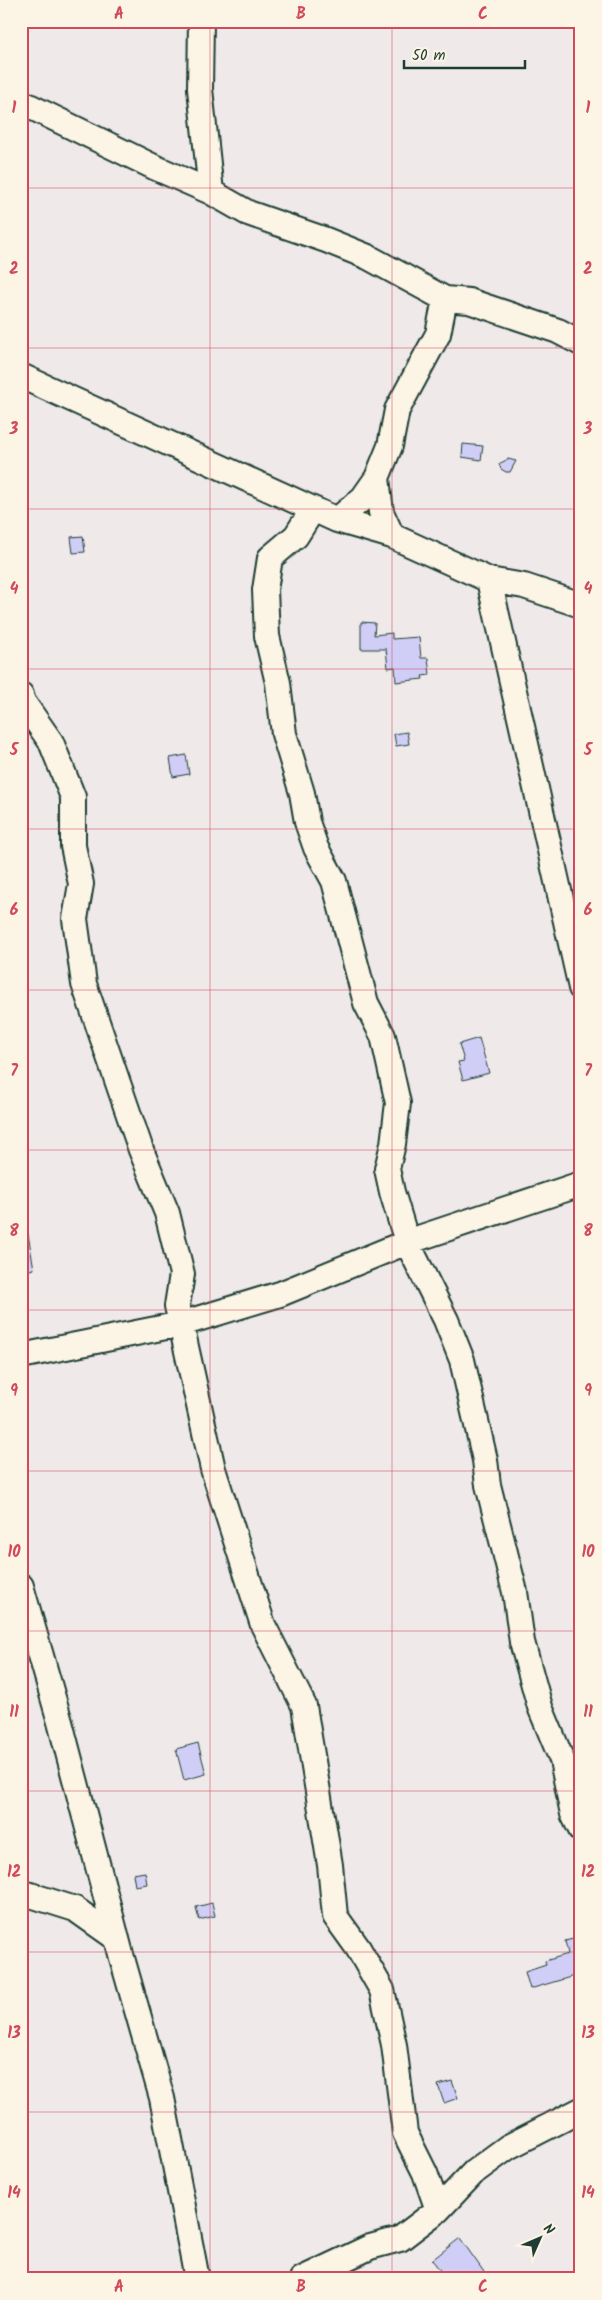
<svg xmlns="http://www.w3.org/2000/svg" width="602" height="2300" viewBox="0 0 602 2300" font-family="Kalam,sans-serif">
  <rect width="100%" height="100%" fill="#efe9ea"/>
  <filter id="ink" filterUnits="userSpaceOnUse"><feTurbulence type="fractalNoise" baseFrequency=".02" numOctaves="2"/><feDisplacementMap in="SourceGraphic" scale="10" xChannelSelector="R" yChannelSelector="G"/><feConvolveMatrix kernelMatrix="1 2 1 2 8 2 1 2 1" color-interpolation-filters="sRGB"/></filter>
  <g filter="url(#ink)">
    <!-- building -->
    <path fill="#d0cef7" stroke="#1f3d34" d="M 463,444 L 483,446 L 481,460 L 462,457 Z
      M 508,459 L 516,461 L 510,472 L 506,472 L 501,469 L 499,464 Z
      M 83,536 L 85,552 L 73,553 L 71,537 Z
      M 361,622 L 375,623 L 374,635 L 392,633 L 392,639 L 419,637 L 421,658 L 428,658 L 430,675 L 422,676 L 423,679 L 396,682 L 395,667 L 388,668 L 386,649 L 361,649 Z
      M 407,732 L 409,744 L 396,746 L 394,734 Z
      M 186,755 L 189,774 L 173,777 L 170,758 Z
      M 479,1038 L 489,1073 L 463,1080 L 458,1062 L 464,1061 L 459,1044 Z
      M 21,1234 L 28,1234 L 34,1269 L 21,1272 Z
      M 198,1743 L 206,1774 L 184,1780 L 176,1749 Z
      M 145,1872 L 147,1884 L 135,1886 L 133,1874 Z
      M 212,1903 L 215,1916 L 199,1920 L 196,1907 Z
      M 581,1937 L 581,1985 L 576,1986 L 574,1976 L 530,1989 L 525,1972 L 546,1965 L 545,1961 L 568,1954 L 565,1941 Z
      M 452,2081 L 458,2098 L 444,2103 L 438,2085 Z
      M 460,2238 L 484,2272 L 476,2279 L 429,2279 L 440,2270 L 432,2260 Z"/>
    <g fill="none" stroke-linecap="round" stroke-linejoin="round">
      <!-- minor casing -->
      <g stroke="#1f3d34" stroke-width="28">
        <path id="minor" d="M 201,21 L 200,89 L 211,192
          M 21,102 L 154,167 L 211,192 L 248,213 L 326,240 L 368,257 L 445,299 L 469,301 L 558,331 L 581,343
          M 21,376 L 337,520 L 392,536 L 489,580 L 524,586 L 581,605
          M 377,478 L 381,512 L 392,536
          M 313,509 L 296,536 L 270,558 L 265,590 L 267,636 L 278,683 L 284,734 L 302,793 L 307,822 L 316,848 L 334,881 L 366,1003 L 383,1036 L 398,1103 L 393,1144 L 387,1169 L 392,1192 L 407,1242 L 446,1320 L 462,1360 L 485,1460 L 488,1485 L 515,1592 L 522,1642 L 540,1707 L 562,1760 L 573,1814 L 581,1830
          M 337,520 L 363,498 L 377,478 L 390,446 L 397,410 L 438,334 L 445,299
          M 489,580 L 581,988
          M 21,695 L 23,702 L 51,742 L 73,797 L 73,846 L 81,884 L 75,919 L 84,984 L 141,1150 L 167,1213 L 182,1274 L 177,1306 L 213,1469 L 263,1625 L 304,1706 L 330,1865 L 335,1916 L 358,1948 L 382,1990 L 394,2045 L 405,2133 L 425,2173 L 438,2210
          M 21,1356 L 181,1324 L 280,1294 L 407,1242 L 581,1184
          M 21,1586 L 60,1722 L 122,1958 L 162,2098 L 197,2279
          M 21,1892 L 75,1909 L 116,1938
          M 302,2279 L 370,2247 L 400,2239 L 438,2210 L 474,2172 L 508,2147 L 581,2110"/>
      </g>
      <!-- minor -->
      <use href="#minor" stroke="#fcf5e5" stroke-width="24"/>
    </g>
  </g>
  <!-- grid -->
  <path fill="none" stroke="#d1495b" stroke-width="1" stroke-opacity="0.55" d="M 210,21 L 210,2279M 392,21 L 392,2279M 21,188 L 581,188M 21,348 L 581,348M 21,509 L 581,509M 21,669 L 581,669M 21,829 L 581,829M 21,990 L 581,990M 21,1150 L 581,1150M 21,1310 L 581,1310M 21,1471 L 581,1471M 21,1631 L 581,1631M 21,1791 L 581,1791M 21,1952 L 581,1952M 21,2112 L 581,2112"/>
  <!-- margin -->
  <rect width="602" height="2300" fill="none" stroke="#fcf5e5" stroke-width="55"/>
  <!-- north arrow -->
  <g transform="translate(540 2238) rotate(45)" stroke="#fcf5e5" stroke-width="4" paint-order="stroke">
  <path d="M0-4L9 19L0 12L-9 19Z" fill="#1f3d34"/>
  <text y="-8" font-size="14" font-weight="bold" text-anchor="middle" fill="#1f3d34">N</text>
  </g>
  <!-- scale -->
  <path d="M404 60v8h121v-8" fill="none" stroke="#1f3d34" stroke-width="2.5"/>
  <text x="412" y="60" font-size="15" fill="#1f3d34" stroke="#fcf5e5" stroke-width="4" paint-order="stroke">50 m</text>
  <rect x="28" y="28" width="546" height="2244" fill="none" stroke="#d1495b" stroke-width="2"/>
  <g font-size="16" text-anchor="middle" font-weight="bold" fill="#d1495b">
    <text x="119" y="19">A</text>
    <text x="301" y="19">B</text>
    <text x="483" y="19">C</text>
    <text x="14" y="113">1</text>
    <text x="588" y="113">1</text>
    <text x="14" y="274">2</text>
    <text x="588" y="274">2</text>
    <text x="14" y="434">3</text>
    <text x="588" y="434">3</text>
    <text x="14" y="594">4</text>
    <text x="588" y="594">4</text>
    <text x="14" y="755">5</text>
    <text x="588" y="755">5</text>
    <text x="14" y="915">6</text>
    <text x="588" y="915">6</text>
    <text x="14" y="1076">7</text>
    <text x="588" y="1076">7</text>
    <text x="14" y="1236">8</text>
    <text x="588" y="1236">8</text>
    <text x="14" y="1396">9</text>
    <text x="588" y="1396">9</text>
    <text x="14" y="1557">10</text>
    <text x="588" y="1557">10</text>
    <text x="14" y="1717">11</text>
    <text x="588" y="1717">11</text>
    <text x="14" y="1877">12</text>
    <text x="588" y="1877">12</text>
    <text x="14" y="2038">13</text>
    <text x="588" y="2038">13</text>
    <text x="14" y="2198">14</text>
    <text x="588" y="2198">14</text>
    <text x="119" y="2292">A</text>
    <text x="301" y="2292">B</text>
    <text x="483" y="2292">C</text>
  </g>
</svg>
